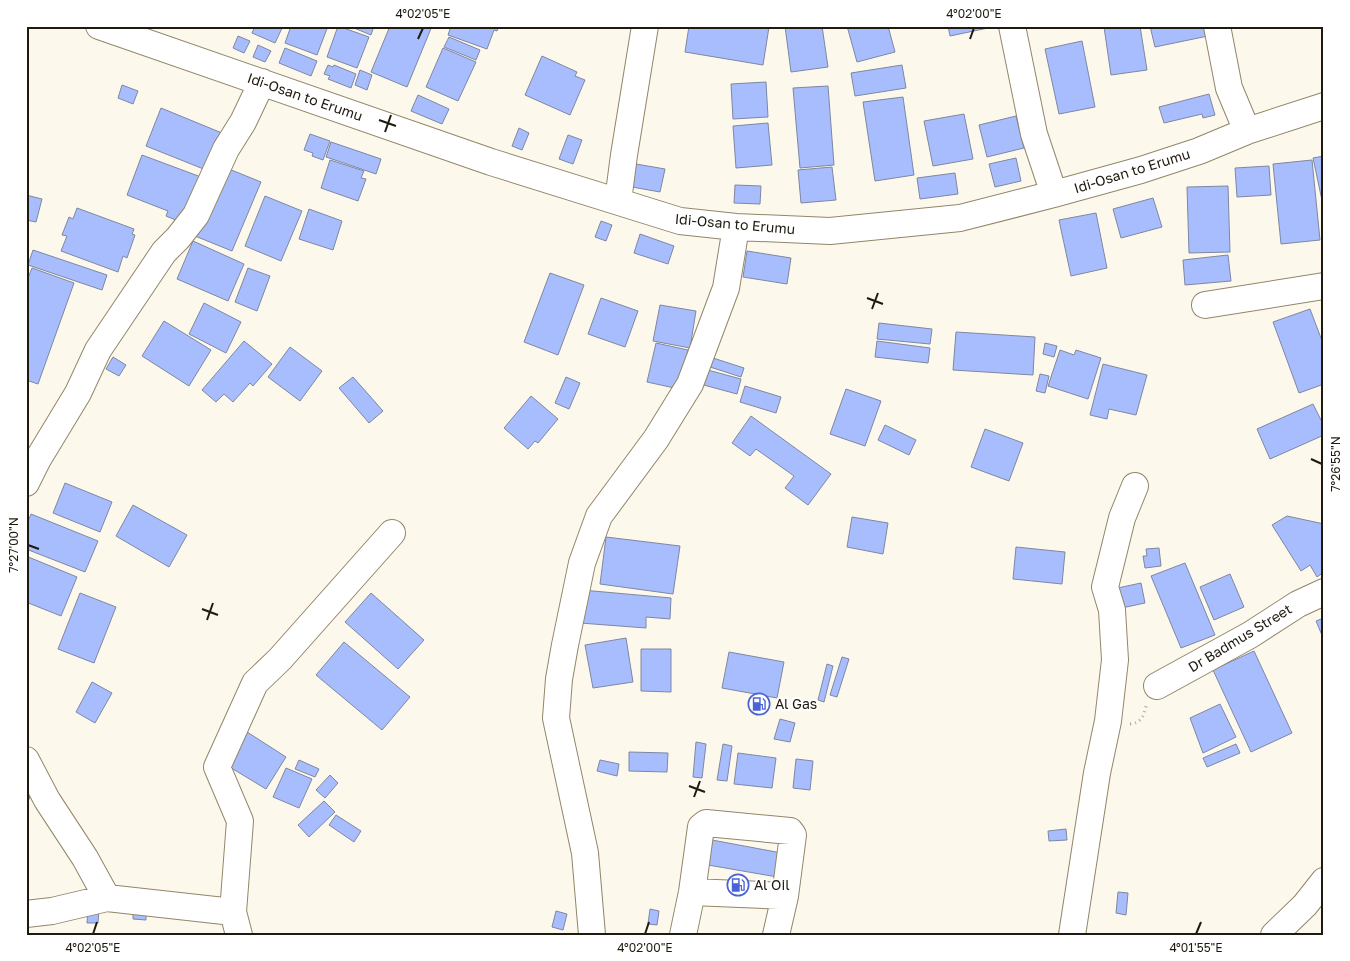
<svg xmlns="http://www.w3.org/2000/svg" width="1350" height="961" viewBox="0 0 1350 961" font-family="'Golos Text',sans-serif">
  <rect width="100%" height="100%" fill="#fdf8ec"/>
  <!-- building -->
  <path fill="#a8bdfd" stroke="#7e87a2" d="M 255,26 L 283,26 L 275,43 L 252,33 Z
    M 291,26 L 328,26 L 317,55 L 285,43 Z
    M 338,26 L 369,37 L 357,68 L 327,57 Z
    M 349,26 L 374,26 L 371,35 Z
    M 390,26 L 432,26 L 407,87 L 371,72 Z
    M 451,26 L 499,26 L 497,31 L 494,30 L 487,49 L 448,35 Z
    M 689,26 L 769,27 L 763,65 L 685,52 Z
    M 785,26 L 822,26 L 828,67 L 791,72 Z
    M 847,26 L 888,26 L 895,52 L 857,62 Z
    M 948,26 L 987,26 L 988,28 L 950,36 Z
    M 1140,26 L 1147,70 L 1111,75 L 1104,27 Z
    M 1150,26 L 1206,26 L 1208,36 L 1155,47 Z
    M 238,36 L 250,41 L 244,53 L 233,48 Z
    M 449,37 L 480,50 L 476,60 L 444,47 Z
    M 1082,41 L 1095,107 L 1059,114 L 1045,49 Z
    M 258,45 L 271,51 L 265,62 L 253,57 Z
    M 285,48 L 317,61 L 311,76 L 279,63 Z
    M 443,48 L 476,62 L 458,101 L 426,87 Z
    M 542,56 L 577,72 L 575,76 L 585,80 L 570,115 L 525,95 Z
    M 328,65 L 333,67 L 334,65 L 356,74 L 351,88 L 328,79 L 330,76 L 324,74 Z
    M 902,65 L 906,88 L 855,96 L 851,73 Z
    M 360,70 L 372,75 L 367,90 L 355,85 Z
    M 766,82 L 768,117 L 733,119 L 731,84 Z
    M 122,85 L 138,91 L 133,104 L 118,98 Z
    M 828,86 L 834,165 L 800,168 L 793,88 Z
    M 1209,94 L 1215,115 L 1203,118 L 1202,114 L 1164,123 L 1159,107 Z
    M 418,95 L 449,109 L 442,124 L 411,111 Z
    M 903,97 L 914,175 L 875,181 L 863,102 Z
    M 161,108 L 222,133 L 206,170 L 146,146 Z
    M 964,114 L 973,159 L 933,166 L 924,121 Z
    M 1016,116 L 1024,148 L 987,157 L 979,125 Z
    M 768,123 L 772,165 L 736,168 L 733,126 Z
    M 519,128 L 529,133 L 522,150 L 512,146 Z
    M 310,134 L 330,141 L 323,160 L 312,156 L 313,153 L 304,150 Z
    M 568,135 L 582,140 L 573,164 L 559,159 Z
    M 331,142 L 381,159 L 376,174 L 326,157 Z
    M 142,155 L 201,177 L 183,223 L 166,216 L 168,211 L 127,195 Z
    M 1324,156 L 1324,205 L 1323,205 L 1313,158 Z
    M 1016,158 L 1021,181 L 995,187 L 989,164 Z
    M 330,160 L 364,171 L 361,178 L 366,179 L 358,201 L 321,188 Z
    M 1312,160 L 1320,240 L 1281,244 L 1273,164 Z
    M 636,164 L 665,169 L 660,192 L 632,187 Z
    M 1269,166 L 1271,195 L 1237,197 L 1235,168 Z
    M 224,167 L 261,182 L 232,251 L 195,236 Z
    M 832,167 L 836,200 L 801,203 L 798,170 Z
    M 955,173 L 958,194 L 920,199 L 917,178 Z
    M 735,185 L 761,186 L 760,204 L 734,203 Z
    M 1228,186 L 1230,252 L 1189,253 L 1187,187 Z
    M 26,195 L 42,199 L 36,222 L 26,220 Z
    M 265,196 L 302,211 L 281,261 L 245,246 Z
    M 1153,198 L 1162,227 L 1121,238 L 1113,209 Z
    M 77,208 L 134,229 L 132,234 L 135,235 L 127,258 L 123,256 L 118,272 L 61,251 L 67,236 L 62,235 L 69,217 L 73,219 Z
    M 309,209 L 342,221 L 333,250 L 299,239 Z
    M 1096,213 L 1107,268 L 1071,276 L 1059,220 Z
    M 601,221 L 612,225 L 606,241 L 595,237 Z
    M 640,234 L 674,246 L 668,264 L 634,253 Z
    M 193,241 L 244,264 L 228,301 L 177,279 Z
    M 33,250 L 107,275 L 102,290 L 28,265 Z
    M 747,251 L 791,258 L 787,284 L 743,277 Z
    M 1228,255 L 1231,281 L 1185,285 L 1183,260 Z
    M 32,268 L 74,283 L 38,384 L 26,380 L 26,283 Z
    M 248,268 L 270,276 L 257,311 L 235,302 Z
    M 550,273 L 584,285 L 558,355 L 524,342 Z
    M 601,298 L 638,311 L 625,347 L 588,334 Z
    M 204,303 L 241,322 L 226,353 L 189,334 Z
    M 660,305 L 696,311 L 690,348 L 653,341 Z
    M 1310,309 L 1324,346 L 1324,384 L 1299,393 L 1273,322 Z
    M 164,321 L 211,350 L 189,386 L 142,356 Z
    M 879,323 L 932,329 L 930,344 L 877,339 Z
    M 956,332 L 1035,337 L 1033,375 L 953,370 Z
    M 244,341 L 272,364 L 253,386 L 250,383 L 233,402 L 224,394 L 216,402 L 202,390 Z
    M 877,341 L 930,348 L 928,363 L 875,357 Z
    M 656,343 L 688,350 L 679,389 L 647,382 Z
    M 1045,343 L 1057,346 L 1054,357 L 1043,354 Z
    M 290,347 L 322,371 L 300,401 L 268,377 Z
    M 1060,350 L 1074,355 L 1076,350 L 1101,358 L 1088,399 L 1048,386 Z
    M 113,357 L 126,365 L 119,376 L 106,369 Z
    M 710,357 L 744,368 L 741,377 L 707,366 Z
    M 1103,364 L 1147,375 L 1136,415 L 1109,409 L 1107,419 L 1090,415 Z
    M 704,369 L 741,379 L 737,394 L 700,384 Z
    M 1040,374 L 1049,376 L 1045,393 L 1036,391 Z
    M 353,377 L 383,411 L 369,423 L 339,388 Z
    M 566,377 L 580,383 L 569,409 L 555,403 Z
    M 745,386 L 781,397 L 776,413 L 740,402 Z
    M 846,389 L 881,401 L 865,446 L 830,434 Z
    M 531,396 L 558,419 L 538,443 L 535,441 L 528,449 L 504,428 Z
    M 1313,404 L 1324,426 L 1324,435 L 1270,459 L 1257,429 Z
    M 751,416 L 831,474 L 808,505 L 785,488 L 794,476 L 756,449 L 750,456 L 732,443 Z
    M 885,425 L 916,440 L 909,455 L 878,440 Z
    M 985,429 L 1023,443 L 1009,481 L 971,467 Z
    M 65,483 L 112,502 L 100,532 L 53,513 Z
    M 133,505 L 187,535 L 169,567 L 116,536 Z
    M 31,514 L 98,541 L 85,572 L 26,549 L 26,526 Z
    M 1287,516 L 1324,524 L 1324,572 L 1317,577 L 1310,565 L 1301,571 L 1272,525 Z
    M 852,517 L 888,523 L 883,554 L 847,547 Z
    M 606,537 L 680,546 L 673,594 L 600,584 Z
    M 1016,547 L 1065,552 L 1062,584 L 1013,579 Z
    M 1159,548 L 1161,566 L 1145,568 L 1143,556 L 1147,556 L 1146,549 Z
    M 26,556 L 77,577 L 61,616 L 26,602 Z
    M 1185,563 L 1215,635 L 1181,648 L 1151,576 Z
    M 1230,574 L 1244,607 L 1214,620 L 1200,587 Z
    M 1141,583 L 1145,603 L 1117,609 L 1113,589 Z
    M 582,590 L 671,598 L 670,619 L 646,617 L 646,628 L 580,623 Z
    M 80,593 L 116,607 L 94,663 L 58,649 Z
    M 371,593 L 424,640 L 398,669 L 345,622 Z
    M 1324,618 L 1324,640 L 1316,621 Z
    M 626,638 L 633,682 L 593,688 L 585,645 Z
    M 344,642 L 410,697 L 382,730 L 316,675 Z
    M 641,649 L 671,649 L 671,692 L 641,691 Z
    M 1254,651 L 1292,733 L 1251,752 L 1213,670 Z
    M 729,652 L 784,662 L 777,698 L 722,688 Z
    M 842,657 L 849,659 L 837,697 L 830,695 Z
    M 827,664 L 833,666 L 824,702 L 818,700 Z
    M 92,682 L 112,693 L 95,723 L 76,712 Z
    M 1220,704 L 1236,737 L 1203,753 L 1190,718 Z
    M 780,719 L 795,723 L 790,742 L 774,739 Z
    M 244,730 L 286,757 L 266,789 L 223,763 Z
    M 696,742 L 706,744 L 702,778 L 693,777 Z
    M 723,744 L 732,746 L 727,781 L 717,780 Z
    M 1236,744 L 1240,753 L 1207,767 L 1203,758 Z
    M 629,752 L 668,753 L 667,772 L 629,771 Z
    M 738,753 L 776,758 L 772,788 L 734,784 Z
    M 796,759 L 813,761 L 810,790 L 793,788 Z
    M 299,760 L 319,769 L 315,777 L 295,769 Z
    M 600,760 L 619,764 L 617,776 L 597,771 Z
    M 286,768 L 312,779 L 299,808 L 273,797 Z
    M 330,775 L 338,783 L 325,798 L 316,790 Z
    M 26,782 L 34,784 L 26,808 Z
    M 324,801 L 335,812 L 309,837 L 298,825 Z
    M 336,815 L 361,831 L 354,842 L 329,825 Z
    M 1066,829 L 1067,840 L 1049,841 L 1048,831 Z
    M 712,840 L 787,854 L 783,878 L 708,865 Z
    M 1118,892 L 1128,893 L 1126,915 L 1116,913 Z
    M 133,906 L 146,906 L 146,920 L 133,919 Z
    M 88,908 L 99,909 L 98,923 L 87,923 Z
    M 650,909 L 659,911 L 657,925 L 648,924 Z
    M 556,911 L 567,914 L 563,930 L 552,927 Z"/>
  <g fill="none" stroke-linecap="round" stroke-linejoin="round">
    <!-- minor casing -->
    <g stroke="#928669" stroke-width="28">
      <path id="minor" d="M 99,26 L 491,162 L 680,221 L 736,227 L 830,231 L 960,218 L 1054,194 L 1141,170 L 1199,151 L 1247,131 L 1324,106
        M 1012,26 L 1034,134 L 1054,194
        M 1217,26 L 1229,88 L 1247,131
        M 618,201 L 624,155 L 645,26
        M 1205,305 L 1324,286
        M 26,483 L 38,459 L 78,393 L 98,350 L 164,252 L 178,238 L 196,215 L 226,149 L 243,122 L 262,82
        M 1157,686 L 1250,635 L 1298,604 L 1324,592
        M 26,760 L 47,800 L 85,858 L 107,898
        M 692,892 L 785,896
        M 26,914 L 52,911 L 107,898 L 233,912
        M 239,935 L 233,912 L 240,821 L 217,767 L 255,683 L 280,659 L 392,533
        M 592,935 L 585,853 L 556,718 L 559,679 L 565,645 L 582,563 L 599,516 L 656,439 L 690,384 L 726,288 L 736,227
        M 683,935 L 692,892 L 701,827 L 706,823 L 790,831 L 793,835 L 785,896 L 776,935
        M 1072,935 L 1097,773 L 1108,721 L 1115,660 L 1112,610 L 1105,587 L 1122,518 L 1135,486
        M 1274,935 L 1305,905 L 1324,881"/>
    </g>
    <!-- path -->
    <path stroke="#aca79c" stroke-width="3" stroke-dasharray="1 4" stroke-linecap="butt" d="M 1130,724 C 1141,723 1144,716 1146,706"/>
    <!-- minor -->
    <use href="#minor" stroke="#fff" stroke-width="26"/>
  </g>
  <!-- ticks -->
  <path fill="none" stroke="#1f1a0f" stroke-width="2" d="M 418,39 L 423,28M 970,39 L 974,28M 379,120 L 396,126M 385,132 L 391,115M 867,298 L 883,304M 872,309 L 878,293M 1311,459 L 1322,464M 28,545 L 39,549M 202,609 L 218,615M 207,620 L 213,603M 689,786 L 705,792M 694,797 L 700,781M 93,934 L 97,922M 645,934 L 649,922M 1196,934 L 1201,922"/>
  <!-- icons -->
  <defs>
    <g id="fuel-ring" transform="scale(1.125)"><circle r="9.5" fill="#fff" stroke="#4962d6" stroke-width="1.5"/><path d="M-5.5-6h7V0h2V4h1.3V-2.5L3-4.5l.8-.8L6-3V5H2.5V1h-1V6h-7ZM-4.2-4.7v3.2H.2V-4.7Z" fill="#4962d6"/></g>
  </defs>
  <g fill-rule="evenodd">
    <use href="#fuel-ring" x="759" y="704"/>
    <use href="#fuel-ring" x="738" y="885"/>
  </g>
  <g text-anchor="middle" stroke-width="4" stroke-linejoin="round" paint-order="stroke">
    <!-- street labels -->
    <g font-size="14" fill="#1f1a0f" stroke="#fff">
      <text transform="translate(305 97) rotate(19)" y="5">Idi-Osan to Erumu</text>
      <text transform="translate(1132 171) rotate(-17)" y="5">Idi-Osan to Erumu</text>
      <text transform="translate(735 224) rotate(5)" y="5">Idi-Osan to Erumu</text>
      <text transform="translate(1240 638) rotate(-31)" y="5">Dr Badmus Street</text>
    </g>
    <!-- poi labels -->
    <g font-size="14" fill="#1f1a0f" stroke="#fff" text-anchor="start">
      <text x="775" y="709">Al Gas</text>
      <text x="754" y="890">Al Oil</text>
    </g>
  </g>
  <!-- border -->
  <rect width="1350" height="961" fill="none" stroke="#ffffff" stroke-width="55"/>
  <rect x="28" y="28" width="1294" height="906" fill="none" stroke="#1f1a0f" stroke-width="2"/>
  <g font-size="12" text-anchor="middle" fill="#1f1a0f">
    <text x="423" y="18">4°02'05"E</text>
    <text x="974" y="18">4°02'00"E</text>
    <text transform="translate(1336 464) rotate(-90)" y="4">7°26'55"N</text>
    <text transform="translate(14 545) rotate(-90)" y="4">7°27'00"N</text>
    <text x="93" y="952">4°02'05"E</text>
    <text x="645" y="952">4°02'00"E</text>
    <text x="1196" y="952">4°01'55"E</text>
  </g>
</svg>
